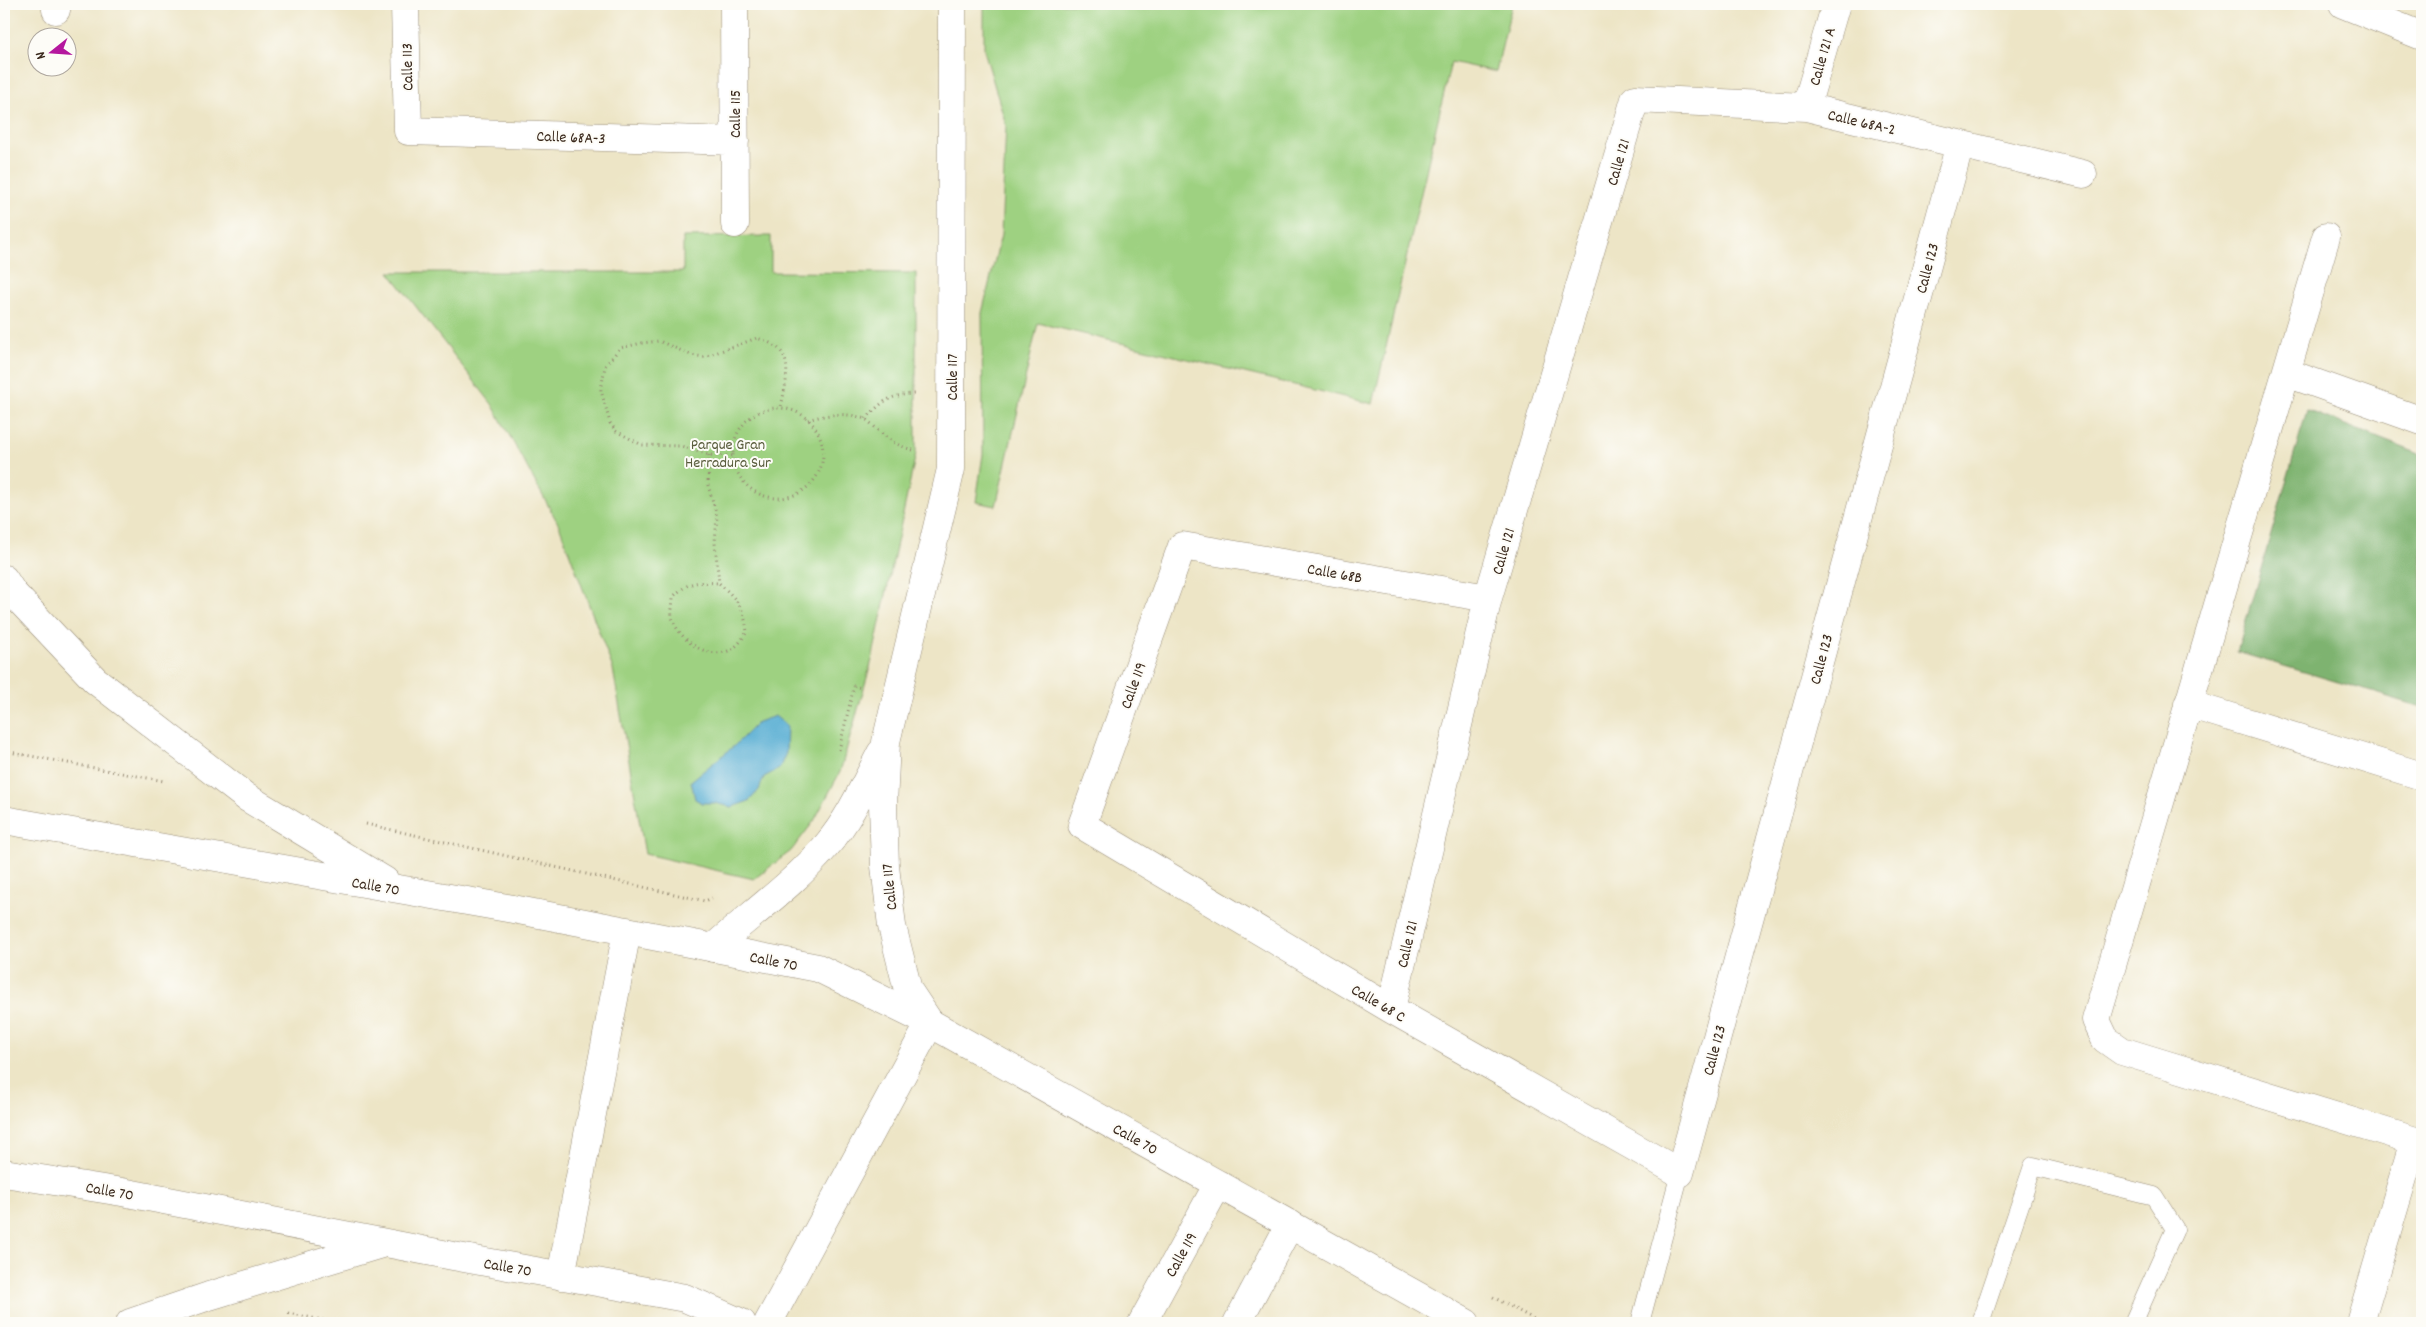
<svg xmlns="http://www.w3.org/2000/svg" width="2426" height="1327" viewBox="0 0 2426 1327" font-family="Dekko,sans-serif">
  <rect width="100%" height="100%" fill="#fdfcf7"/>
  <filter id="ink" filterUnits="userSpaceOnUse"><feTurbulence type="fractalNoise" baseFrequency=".02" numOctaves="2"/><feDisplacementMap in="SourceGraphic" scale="10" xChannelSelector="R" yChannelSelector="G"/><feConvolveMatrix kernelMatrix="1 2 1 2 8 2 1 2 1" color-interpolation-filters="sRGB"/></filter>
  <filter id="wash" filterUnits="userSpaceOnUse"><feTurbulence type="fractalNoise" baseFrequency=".0096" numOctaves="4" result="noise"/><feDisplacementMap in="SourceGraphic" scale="20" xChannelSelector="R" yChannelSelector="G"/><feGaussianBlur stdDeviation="1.12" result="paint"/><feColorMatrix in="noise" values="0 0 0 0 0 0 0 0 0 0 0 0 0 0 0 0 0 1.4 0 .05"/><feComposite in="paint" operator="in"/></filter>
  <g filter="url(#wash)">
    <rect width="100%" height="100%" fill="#ede5c6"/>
    <!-- green -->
    <path fill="#9ed181" stroke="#6c7e50" d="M 984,4 L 1512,4 L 1496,72 L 1451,62 L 1373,404 L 1038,323 L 996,506 L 976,502 L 983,454 L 982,313 L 1001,235 L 1006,125 L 984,50 Z
      M 771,236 L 771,272 L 916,273 L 916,453 L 872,660 L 840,772 L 814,821 L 791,851 L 754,879 L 645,854 L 613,669 L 559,525 L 492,404 L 389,272 L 683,272 L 683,237 Z"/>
    <!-- forest -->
    <path fill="#7eb36f" stroke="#5c6e46" d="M 2307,410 L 2422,455 L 2422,707 L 2237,652 Z"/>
    <!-- water -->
    <path fill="#56add3" stroke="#486c78" d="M 775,716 L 787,726 L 786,753 L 779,769 L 764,777 L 759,790 L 749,801 L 732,807 L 714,803 L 702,803 L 695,799 L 691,781 L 734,746 L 758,722 Z"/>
  </g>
  <g filter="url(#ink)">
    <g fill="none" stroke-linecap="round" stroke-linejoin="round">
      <!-- lane casing -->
      <g stroke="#948872" stroke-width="19">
        <path id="lane" d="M 1640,1323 L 1680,1173
          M 1980,1323 L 2033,1166 L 2154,1196 L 2175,1229 L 2133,1323"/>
      </g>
      <!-- street casing -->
      <g stroke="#948872" stroke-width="29">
        <path id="street" d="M 405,4 L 408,131 L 735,141
          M 734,4 L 735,224
          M 2343,4 L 2422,36
          M 56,10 L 57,4
          M 1806,107 L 1836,4
          M 2326,237 L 2096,1020 L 2105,1039 L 2122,1051 L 2422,1143
          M 2287,373 L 2422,421
          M 1488,598 L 1182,546 L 1082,825 L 1391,1009 L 1680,1173 L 1960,144
          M 2188,704 L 2422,776
          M 713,948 C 751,914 794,884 827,845 C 850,818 865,784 881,753
          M 1391,1009 L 1488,598 L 1635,99 L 1806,107 L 2083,174
          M 930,1023 L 908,990 L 892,926 L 885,866 L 883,805 L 886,742 L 951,469 L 952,4
          M 2360,1323 L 2414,1141"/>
      </g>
      <!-- secondary casing -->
      <g stroke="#948872" stroke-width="29">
        <path id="secondary" d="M 4,579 L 13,593 L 95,680 L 246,797 L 385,881
          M 4,820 L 513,909 L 818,968 L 930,1023 L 1466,1323
          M 4,1173 L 122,1192 L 453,1256 L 685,1298 L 742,1323
          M 561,1276 L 627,931
          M 130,1323 L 209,1296 L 381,1244
          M 768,1323 L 930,1023
          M 1142,1323 L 1218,1184
          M 1237,1323 L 1290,1224"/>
      </g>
      <!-- path -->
      <path stroke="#948872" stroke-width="3" stroke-dasharray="1 4" stroke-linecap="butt" d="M733 453a45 45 0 1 1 90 0a45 45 0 1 1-90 0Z
        M 866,419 C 882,401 890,395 914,394
        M 808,420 C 826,414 847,412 865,419 C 869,421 873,426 877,429 C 888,440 898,446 913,450
        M 709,455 L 708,485 L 717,516 L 715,543 L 719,583 C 737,600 744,606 747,632 C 742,639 737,648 728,651 C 705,659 678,639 672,617 C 671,611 673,603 673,597 C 690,580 696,582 719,583
        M 732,456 L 709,455 L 681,446 L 642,445 L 616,431 L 610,423 L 601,390 L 605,366 L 620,348 L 642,343 L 659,341 L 691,355 L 704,357 L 757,338 C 762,340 770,342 775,346 C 795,359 784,389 781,408
        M 839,750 L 854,686 L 862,688
        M 4,751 L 164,781
        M 366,824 L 705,901 L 712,898
        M 1493,1297 L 1541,1323
        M 288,1313 L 337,1323"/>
      <!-- lane -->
      <use href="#lane" stroke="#fff" stroke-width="18"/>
      <!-- street -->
      <use href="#street" stroke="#fff" stroke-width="28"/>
      <!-- secondary -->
      <use href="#secondary" stroke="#fff" stroke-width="28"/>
    </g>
  </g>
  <g text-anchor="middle" stroke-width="4" stroke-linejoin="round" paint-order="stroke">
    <!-- street labels -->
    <g font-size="16" fill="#3b2a1e" stroke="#fdfcf7">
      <text transform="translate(1821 56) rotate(-74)" y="6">Calle 121 A</text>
      <text transform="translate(406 67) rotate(-91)" y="6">Calle 113</text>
      <text transform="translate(734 114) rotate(-90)" y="6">Calle 115</text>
      <text transform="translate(1862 121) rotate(13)" y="6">Calle 68A-2</text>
      <text transform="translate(571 136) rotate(2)" y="6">Calle 68A-3</text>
      <text transform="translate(1617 162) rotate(-74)" y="6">Calle 121</text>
      <text transform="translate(1926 268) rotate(-75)" y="6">Calle 123</text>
      <text transform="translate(951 377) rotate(-90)" y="6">Calle 117</text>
      <text transform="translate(1502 551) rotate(-74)" y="6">Calle 121</text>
      <text transform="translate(1335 572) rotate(10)" y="6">Calle 68B</text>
      <text transform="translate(1820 659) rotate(-75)" y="6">Calle 123</text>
      <text transform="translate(1132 685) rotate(-70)" y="6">Calle 119</text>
      <text transform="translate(376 885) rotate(10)" y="6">Calle 70</text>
      <text transform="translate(888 887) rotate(-96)" y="6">Calle 117</text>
      <text transform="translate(1406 944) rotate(-77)" y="6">Calle 121</text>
      <text transform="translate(774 960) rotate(11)" y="6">Calle 70</text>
      <text transform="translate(1379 1002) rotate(30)" y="6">Calle 68 C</text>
      <text transform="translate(1713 1050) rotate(-75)" y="6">Calle 123</text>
      <text transform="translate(1136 1138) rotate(29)" y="6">Calle 70</text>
      <text transform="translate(110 1190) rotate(10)" y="6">Calle 70</text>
      <text transform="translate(1180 1254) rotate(-61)" y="6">Calle 119</text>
      <text transform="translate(508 1266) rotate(10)" y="6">Calle 70</text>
    </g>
    <!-- park labels -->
    <g font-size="16" fill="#595c3c" stroke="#fdfcf7">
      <text x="728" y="449">Parque Gran<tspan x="728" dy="18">Herradura Sur</tspan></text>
    </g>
  </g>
  <!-- margin -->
  <rect width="2426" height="1327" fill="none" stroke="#fdfcf7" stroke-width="20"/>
  <!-- north arrow -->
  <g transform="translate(52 52) rotate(253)"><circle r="24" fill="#fdfcf7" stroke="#afa8a0"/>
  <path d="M0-4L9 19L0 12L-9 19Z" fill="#b5179e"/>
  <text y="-8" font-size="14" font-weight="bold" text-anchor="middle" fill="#3b2a1e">N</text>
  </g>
</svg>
